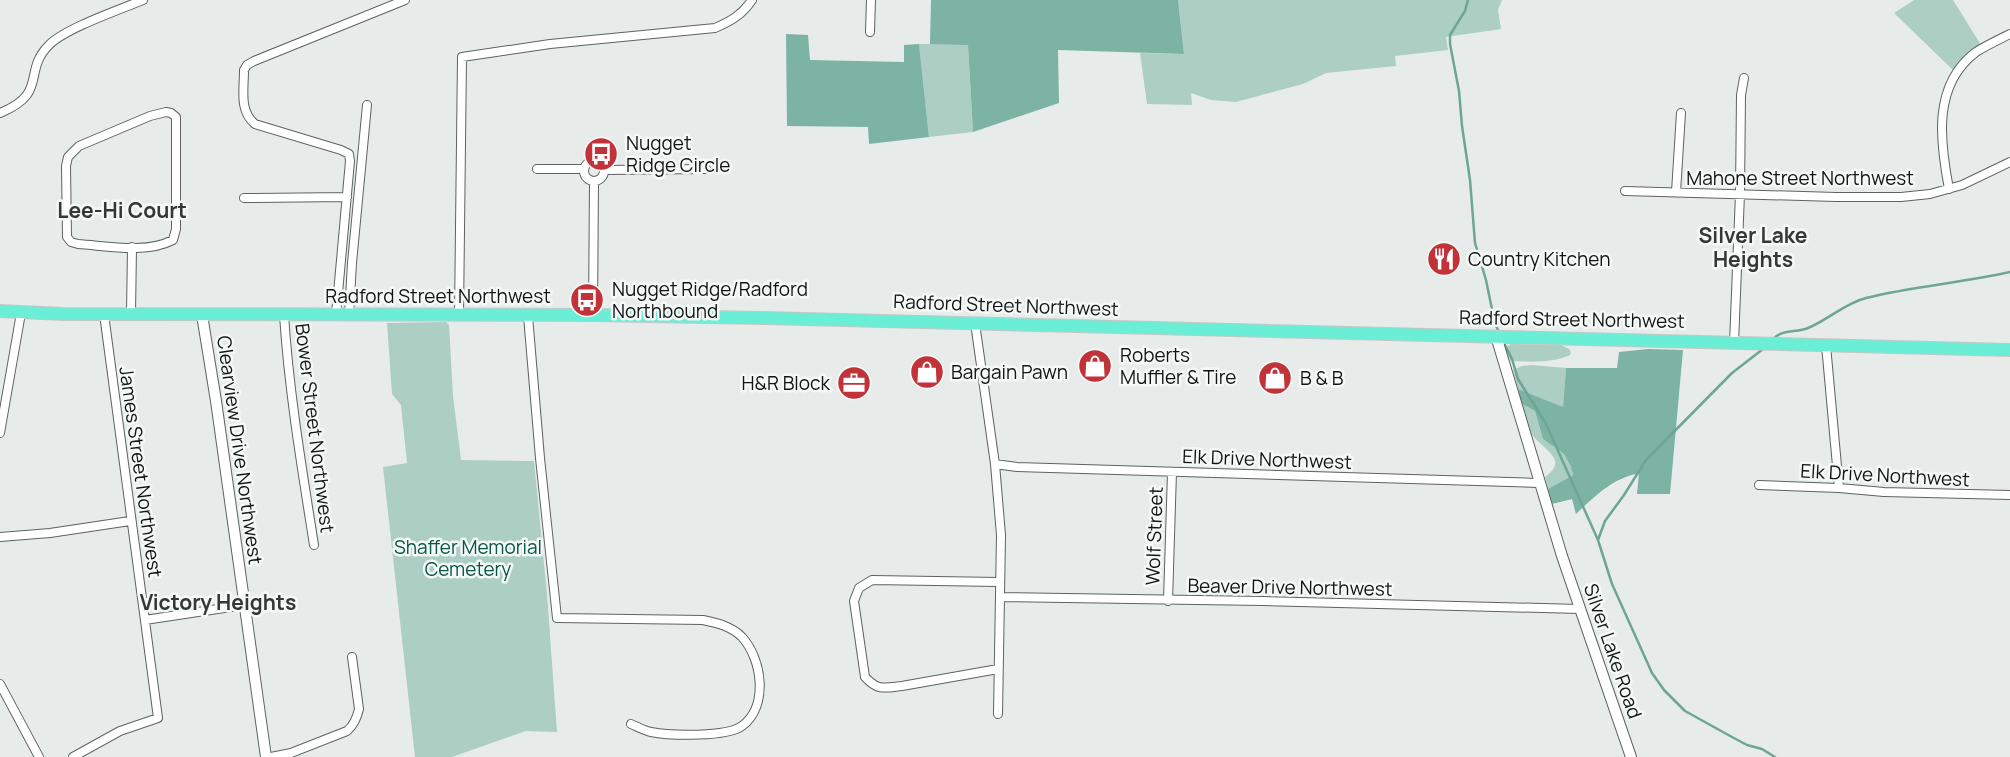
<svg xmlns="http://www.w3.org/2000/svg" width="2010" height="757" viewBox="0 0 2010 757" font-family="Manrope,sans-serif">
  <rect width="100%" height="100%" fill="#e7ecea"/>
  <!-- green -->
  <path fill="#adcec3" d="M 1178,0 L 1502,0 L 1498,10 L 1501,29 L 1446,37 L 1448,50 L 1395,56 L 1396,66 L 1326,73 L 1303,84 L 1236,102 L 1211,100 L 1191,93 L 1192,105 L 1147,104 L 1140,53 L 1184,54 Z
    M 1914,0 L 1953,0 L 1981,45 L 1954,71 L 1894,13 Z
    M 919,44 L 968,44 L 973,132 L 929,137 Z
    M 446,322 L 449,325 L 453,396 L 461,460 L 534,461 L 547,594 L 557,732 L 526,731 L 452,757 L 415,757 L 383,467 L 407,463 L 401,405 L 392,394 L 387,323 Z
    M 1511,344 L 1561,345 L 1569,349 L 1571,352 L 1570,355 C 1554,363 1529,362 1511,361 L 1505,353 L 1504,349 Z
    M 1532,365 L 1566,368 L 1563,408 L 1518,389 L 1513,370 L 1522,366 Z
    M 1522,404 L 1535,411 L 1543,439 L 1564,454 L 1571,467 L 1573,475 L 1548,489 L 1545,477 C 1572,458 1538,448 1531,432 C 1527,424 1525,413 1522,404 Z"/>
  <!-- forest -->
  <path fill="#7cb3a2" d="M 931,0 L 1178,0 L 1184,54 L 1058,50 L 1059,103 L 973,132 L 968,45 L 930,44 Z
    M 786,34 L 808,35 L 810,60 L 904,62 L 904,45 L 919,44 L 929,137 L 869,144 L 868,127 L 787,126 Z
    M 1648,349 L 1683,350 L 1670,494 L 1637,494 L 1639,473 C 1612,479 1596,495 1576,514 L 1572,499 L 1552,504 L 1548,489 L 1573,475 L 1571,467 L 1564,454 L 1543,439 L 1535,411 L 1522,404 L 1518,389 L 1563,407 L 1566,368 L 1617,368 L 1619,352 Z"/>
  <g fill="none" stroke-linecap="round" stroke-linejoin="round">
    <!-- stream -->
    <path stroke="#6ea594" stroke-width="2.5" d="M 1468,0 L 1465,11 L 1450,35 L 1450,44 L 1459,91 L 1462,126 L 1470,180 L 1475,243 L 1486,280 L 1495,324 L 1499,332
      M 1773,339 C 1782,329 1796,333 1808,328 C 1828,320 1845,303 1866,298 C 1913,286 1962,283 2010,272
      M 1503,341 L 1512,359 L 1518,379 L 1546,424 L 1598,540 L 1612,584 L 1652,673 L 1664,690 L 1685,711 L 1732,737 L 1747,745 L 1762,749 L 1775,757
      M 1598,540 L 1605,521 L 1624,495 L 1646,460 L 1732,373 L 1763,349"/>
    <!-- minor casing -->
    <g stroke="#5e6260" stroke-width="10">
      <path id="minor" d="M 870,32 L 871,0
        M 166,112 L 171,113 L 176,117 L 176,229 L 173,240 C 146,254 108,246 78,244 L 71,242 L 67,237 L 66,166 L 68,157 L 79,146 L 150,116 Z
        M 0,113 C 49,93 22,72 49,45 C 66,28 119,10 143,0
        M584 171a10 10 0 1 1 20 0a10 10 0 1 1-20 0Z
        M 537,169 L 584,169
        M 604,170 L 706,169
        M 1949,189 C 1940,142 1932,85 1976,52 C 1987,45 1998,40 2010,34
        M 1625,191 L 1836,197 L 1901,197 L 1930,194 L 1962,185 L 2010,162
        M 1676,192 L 1681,113
        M 244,198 L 347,197
        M 131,314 L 132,247
        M 284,315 C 289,392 302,469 314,545
        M 336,315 L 350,161 L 349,154 L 341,150 L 255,124 C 239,111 244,90 244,70 L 247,65 L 254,61 L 405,0
        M 349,315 L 352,263 L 367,105
        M 459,315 L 462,57 L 550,44 L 715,28 C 731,21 742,15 752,0
        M 593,315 L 594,181
        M 528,316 L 540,458 L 557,618 L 703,620 C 717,623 731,626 742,637 C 762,659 769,706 742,726 C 727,737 671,736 651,732 C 645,731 638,727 631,724
        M 975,323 L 995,464 L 1001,535 L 998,714
        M 1734,343 L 1740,194 L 1741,95 L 1744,78
        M 1826,345 L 1839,488
        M 0,433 L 21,313
        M 995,464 L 1017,467 L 1539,483
        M 1759,485 L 1839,488 L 1884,492 L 2010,495
        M 0,537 L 50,533 L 130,521
        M 1000,597 L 1263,601 L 1580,609
        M 1168,601 L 1172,472
        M 145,620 L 244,605
        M 998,669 L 902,686 C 884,688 878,691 865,677 L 854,601 L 859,588 L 872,580 L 999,582
        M 0,684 L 39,757
        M 73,757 L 120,731 L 158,718 L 104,314
        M 271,757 L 291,753 L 347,731 C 354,725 357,718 359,709 L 352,657"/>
    </g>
    <!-- tertiary casing -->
    <g stroke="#5e6260" stroke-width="12">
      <path id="tertiary" d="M 202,315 L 216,401 L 266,757
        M 1496,336 L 1562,556 L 1631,757"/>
    </g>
    <!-- primary casing -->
    <g stroke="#c6c7c6" stroke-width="14">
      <path id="primary" d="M 0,311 L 63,314 L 593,315 L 765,318 L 2010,350"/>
    </g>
    <!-- minor -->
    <use href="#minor" stroke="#fff" stroke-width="8"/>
    <!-- tertiary -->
    <use href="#tertiary" stroke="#fff" stroke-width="10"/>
    <!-- primary -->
    <use href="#primary" stroke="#6beed6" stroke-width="12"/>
  </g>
  <!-- icons -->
  <defs>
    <g id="bus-disc" transform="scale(1.75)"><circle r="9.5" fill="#c23239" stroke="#f4f9f7"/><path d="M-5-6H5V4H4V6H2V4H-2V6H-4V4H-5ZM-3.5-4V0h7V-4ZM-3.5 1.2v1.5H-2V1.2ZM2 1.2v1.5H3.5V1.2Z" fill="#fff"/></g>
    <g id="restaurant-disc" transform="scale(1.75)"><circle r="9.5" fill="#c23239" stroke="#f4f9f7"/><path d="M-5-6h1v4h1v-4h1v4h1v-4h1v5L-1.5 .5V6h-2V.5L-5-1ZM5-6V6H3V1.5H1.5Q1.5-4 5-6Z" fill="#fff"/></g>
    <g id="shop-disc" transform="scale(1.75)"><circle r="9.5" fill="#c23239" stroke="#f4f9f7"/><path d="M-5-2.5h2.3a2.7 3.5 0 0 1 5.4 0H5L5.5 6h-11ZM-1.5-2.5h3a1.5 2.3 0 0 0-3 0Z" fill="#fff"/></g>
    <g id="office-disc" transform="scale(1.75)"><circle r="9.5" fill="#c23239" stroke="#f4f9f7"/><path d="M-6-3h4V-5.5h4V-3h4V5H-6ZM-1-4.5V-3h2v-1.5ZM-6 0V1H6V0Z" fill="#fff"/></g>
  </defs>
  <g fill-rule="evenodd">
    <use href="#bus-disc" x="601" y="154"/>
    <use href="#restaurant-disc" x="1444" y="259"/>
    <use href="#bus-disc" x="587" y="300"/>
    <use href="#shop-disc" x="1095" y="366"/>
    <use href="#shop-disc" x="927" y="372"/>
    <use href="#shop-disc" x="1275" y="378"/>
    <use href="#office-disc" x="854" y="383"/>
  </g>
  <g text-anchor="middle" stroke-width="5" stroke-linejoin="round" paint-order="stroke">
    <!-- poi labels -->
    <g font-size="19" fill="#121413" stroke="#f4f9f7" text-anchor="start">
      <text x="626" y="150">Nugget<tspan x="626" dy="22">Ridge Circle</tspan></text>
      <text x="1468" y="266">Country Kitchen</text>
      <text x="612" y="296">Nugget Ridge/Radford<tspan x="612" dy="22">Northbound</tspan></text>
      <text x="1120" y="362">Roberts<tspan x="1120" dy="22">Muffler &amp; Tire</tspan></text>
      <text x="951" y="379">Bargain Pawn</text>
      <text x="1300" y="385">B &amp; B</text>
      <text x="830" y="390" text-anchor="end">H&amp;R Block</text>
    </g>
    <!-- street labels -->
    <g font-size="19" fill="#121413" stroke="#f4f9f7">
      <text x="1800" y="185">Mahone Street Northwest</text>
      <text x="438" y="303">Radford Street Northwest</text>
      <text transform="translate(1006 305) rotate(2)" y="7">Radford Street Northwest</text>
      <text transform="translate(1572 319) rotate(1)" y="7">Radford Street Northwest</text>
      <text transform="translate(315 428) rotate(83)" y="7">Bower Street Northwest</text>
      <text transform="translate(240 450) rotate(82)" y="7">Clearview Drive Northwest</text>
      <text transform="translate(1267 459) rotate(2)" y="7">Elk Drive Northwest</text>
      <text transform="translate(141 472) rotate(82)" y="7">James Street Northwest</text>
      <text transform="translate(1885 475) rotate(3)" y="7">Elk Drive Northwest</text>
      <text transform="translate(1154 536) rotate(-88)" y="7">Wolf Street</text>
      <text transform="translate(1290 587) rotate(1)" y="7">Beaver Drive Northwest</text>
      <text transform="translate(1613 651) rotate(71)" y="7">Silver Lake Road</text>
    </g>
    <!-- park labels -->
    <g font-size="19" fill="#085645" stroke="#f4f9f7">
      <text x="468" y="554">Shaffer Memorial<tspan x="468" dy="22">Cemetery</tspan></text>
    </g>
    <!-- neighbourhood labels -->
    <g font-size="21" font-weight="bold" fill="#333735" stroke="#f4f9f7">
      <text x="122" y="218">Lee-Hi Court</text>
      <text x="1753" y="243">Silver Lake<tspan x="1753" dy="24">Heights</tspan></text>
      <text x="218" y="610">Victory Heights</text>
    </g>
  </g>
</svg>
